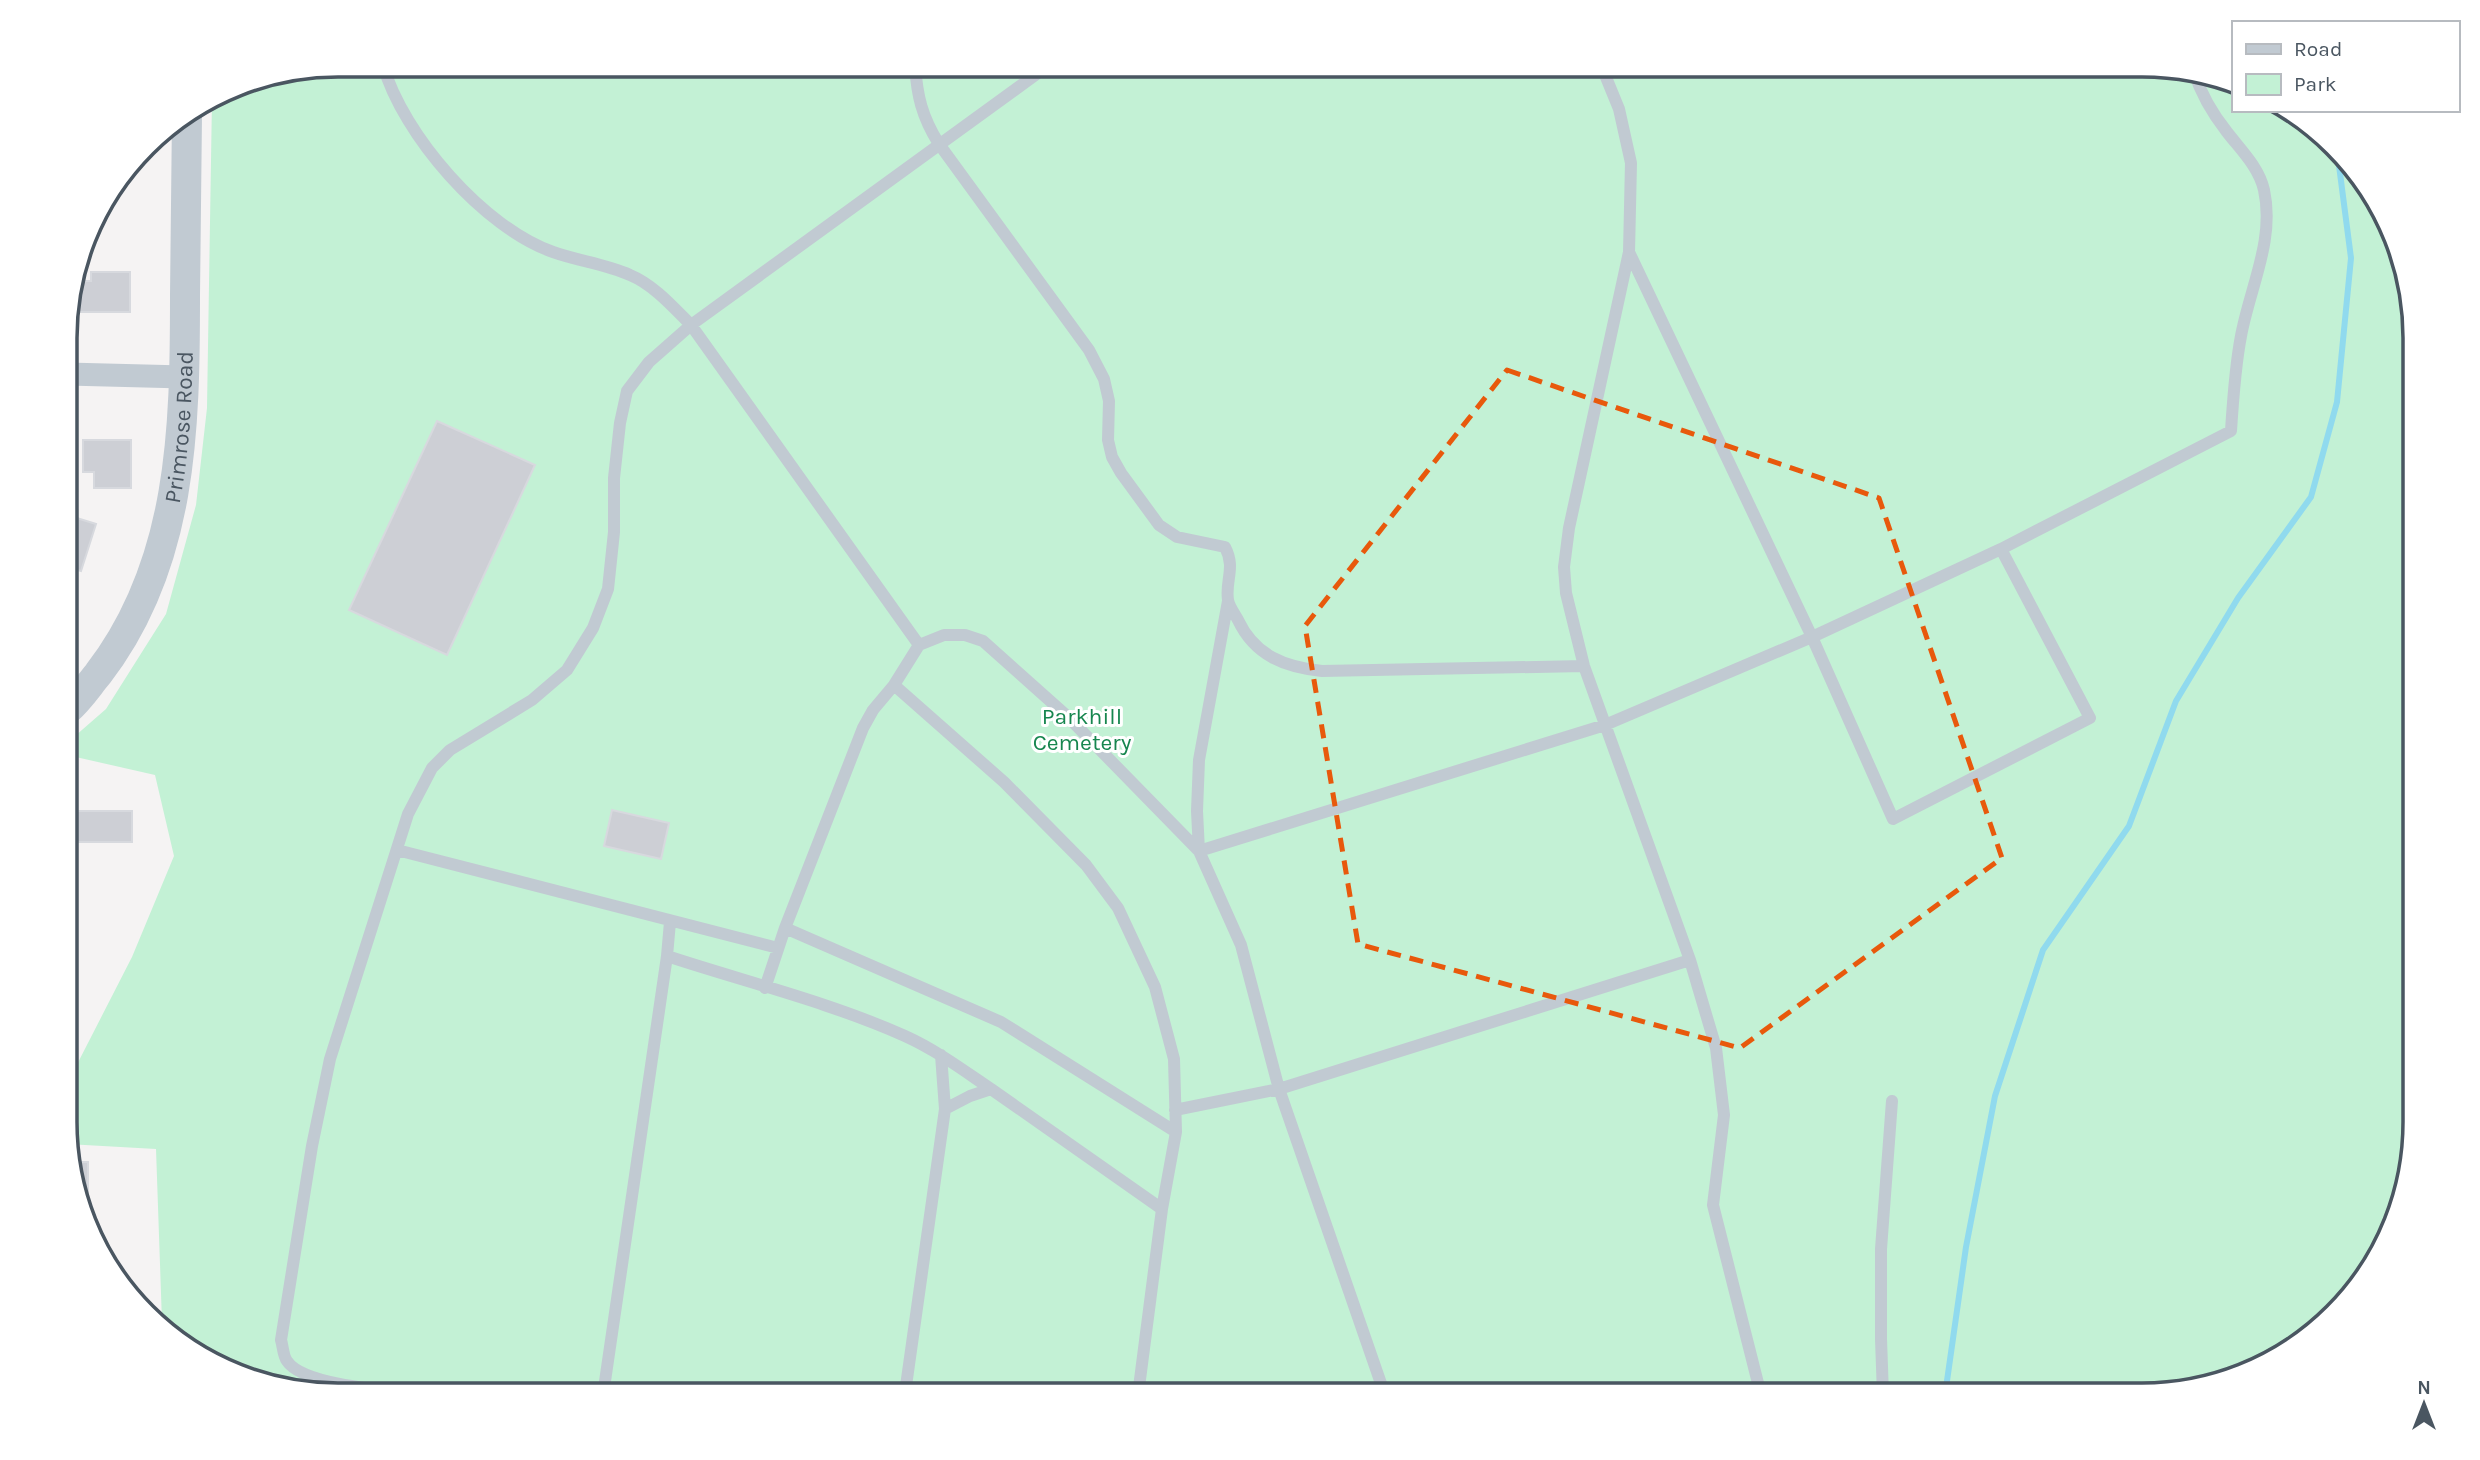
<svg xmlns="http://www.w3.org/2000/svg" width="2480" height="1460" viewBox="0 0 2480 1460" font-family="Karla,sans-serif">
  <rect width="100%" height="100%" fill="#f5f3f3"/>
  <!-- green -->
  <path fill="#c3f1d5" d="M 338,65 L 2142,65 L 2213,74 L 2233,83 L 2233,110 L 2290,110 L 2335,145 L 2378,201 L 2415,320 L 2415,1139 L 2378,1259 L 2335,1315 L 2279,1358 L 2159,1395 L 338,1395 L 267,1386 L 201,1358 L 162,1322 L 156,1149 L 67,1144 L 67,1084 L 132,957 L 174,856 L 155,775 L 67,755 L 67,743 L 106,709 L 166,614 L 196,505 L 207,408 L 212,99 L 234,85 Z"/>
  <g fill="none" stroke-linecap="round" stroke-linejoin="round">
    <!-- stream -->
    <path stroke="#90daee" stroke-width="6" d="M 1945,1395 L 1966,1247 L 1995,1096 L 2043,950 L 2129,826 L 2176,701 L 2238,598 L 2311,497 L 2337,402 L 2351,258 L 2337,150 L 2279,110"/>
  </g>
  <!-- building -->
  <path fill="#cdcfd5" stroke="#d7d9de" stroke-width="2" d="M 91,272 L 130,272 L 130,312 L 67,312 L 67,303 L 74,281 L 91,281 Z
    M 437,421 L 535,465 L 447,655 L 349,610 Z
    M 83,440 L 131,440 L 131,488 L 94,488 L 94,472 L 83,472 Z
    M 67,515 L 96,524 L 81,571 L 67,567 Z
    M 612,810 L 669,823 L 661,859 L 604,846 Z
    M 76,811 L 132,811 L 132,842 L 76,842 Z
    M 69,1162 L 88,1162 L 88,1209 L 87,1210 Z"/>
  <g fill="none" stroke-linecap="round" stroke-linejoin="round">
    <!-- service -->
    <path stroke="#c1cad2" stroke-width="12" d="M 383,65 C 403,135 484,228 553,252 C 578,261 606,264 630,275 C 654,285 673,307 691,325 L 919,645 L 944,635 L 965,635 L 983,641 L 1067,716 L 1199,851 L 1241,945 L 1279,1089 L 1385,1395
      M 915,65 C 917,96 922,117 939,144 L 1089,350 L 1104,379 L 1109,401 L 1108,440 L 1112,457 L 1121,473 L 1159,525 L 1177,537 L 1225,547 C 1236,568 1225,580 1228,600 C 1229,607 1235,614 1238,620 C 1255,656 1285,667 1322,671 L 1584,666
      M 1601,65 L 1619,109 L 1631,163 L 1629,252 L 1812,637 L 1893,819 L 2090,718 L 2001,549
      M 1629,252 L 1569,528 L 1564,567 L 1566,593 L 1584,666 L 1690,960 L 1716,1048 L 1724,1115 L 1713,1205 L 1761,1395
      M 1228,601 L 1199,760 L 1197,811 L 1199,851 L 1605,725 L 1812,637 L 2001,549 L 2231,431 C 2233,399 2235,367 2241,336 C 2250,287 2275,240 2264,190 C 2259,167 2240,149 2227,132 C 2212,113 2201,94 2194,72
      M 894,685 L 1004,782 L 1086,865 L 1118,908 L 1155,987 L 1174,1059 L 1176,1132 L 1162,1209 L 1138,1395
      M 397,850 L 778,948
      M 785,928 L 1001,1022 L 1176,1132
      M 667,956 C 746,982 829,1002 905,1036 C 936,1050 963,1070 991,1089
      M 765,988 L 785,928 L 863,728 L 873,710 L 894,685 L 919,645
      M 941,1055 L 945,1109
      M 1175,1110 L 1279,1089 L 1690,960
      M 429,1395 C 397,1391 304,1387 287,1361 C 283,1356 283,1346 281,1340 L 312,1146 L 330,1059 L 408,814 L 432,768 L 450,750 L 532,700 L 567,670 L 593,628 L 608,589 L 614,532 L 614,478 L 620,423 L 627,391 L 649,362 L 691,325 L 1049,65
      M 603,1395 L 667,956 L 670,922
      M 902,1395 L 906,1386 L 945,1109 L 970,1096 L 991,1089 L 1162,1209
      M 1883,1395 L 1881,1339 L 1881,1249 L 1892,1101"/>
    <!-- minor -->
    <path stroke="#c1cad2" stroke-width="23" d="M 67,374 L 184,377"/>
    <!-- tertiary -->
    <path stroke="#c1cad2" stroke-width="30" id="s1" d="M 67,710 C 79,700 88,686 98,674 C 183,564 185,428 185,295 C 186,235 186,175 187,115"/>
  </g>
  <!-- marked area -->
  <path fill="none" stroke="#e8590c" stroke-width="5" stroke-dasharray="14 9" stroke-linejoin="round" d="M 1507,370 L 1879,498 L 2002,858 L 1740,1048 L 1358,944 L 1305,626 Z"/>
  <g text-anchor="middle" stroke-width="6" stroke-linejoin="round" paint-order="stroke">
    <!-- street labels -->
    <g font-size="23" fill="#4a5661" stroke="#fff">
      <text dy="8" stroke="none"><textPath href="#s1" startOffset="312">Primrose Road</textPath></text>
    </g>
    <!-- park labels -->
    <g font-size="23" fill="#17864f" stroke="#fff">
      <text x="1082" y="724">Parkhill<tspan x="1082" dy="26">Cemetery</tspan></text>
    </g>
  </g>
  <!-- crop -->
  <path d="M0 0H2480V1460H0ZM338 77H2142A261 261 0 0 1 2403 338V1122A261 261 0 0 1 2142 1383H338A261 261 0 0 1 77 1122V338A261 261 0 0 1 338 77Z" fill="#fff" fill-rule="evenodd"/>
  <path fill="none" stroke="#4a5661" stroke-width="3.5" d="M338 77H2142A261 261 0 0 1 2403 338V1122A261 261 0 0 1 2142 1383H338A261 261 0 0 1 77 1122V338A261 261 0 0 1 338 77Z"/>
  <!-- legend -->
  <rect x="2232" y="21" width="228" height="91" fill="#ffffff" stroke="#b7bbc0" stroke-width="2"/>
  <rect x="2246" y="44" width="35" height="10" fill="#c1cad2" stroke="#b7bbc0" stroke-width="2"/>
  <text x="2294" y="56" font-size="21" fill="#4a5661">Road</text>
  <rect x="2246" y="74" width="35" height="21" fill="#c3f1d5" stroke="#b7bbc0" stroke-width="2"/>
  <text x="2294" y="91" font-size="21" fill="#4a5661">Park</text>
  <!-- north arrow -->
  <g transform="translate(2424 1404)" stroke="#ffffff" stroke-width="5" paint-order="stroke">
  <path d="M0-5L12 26L0 18L-12 26Z" fill="#4a5661"/>
  <text y="-10" font-size="19" font-weight="bold" text-anchor="middle" fill="#4a5661">N</text>
  </g>
</svg>
